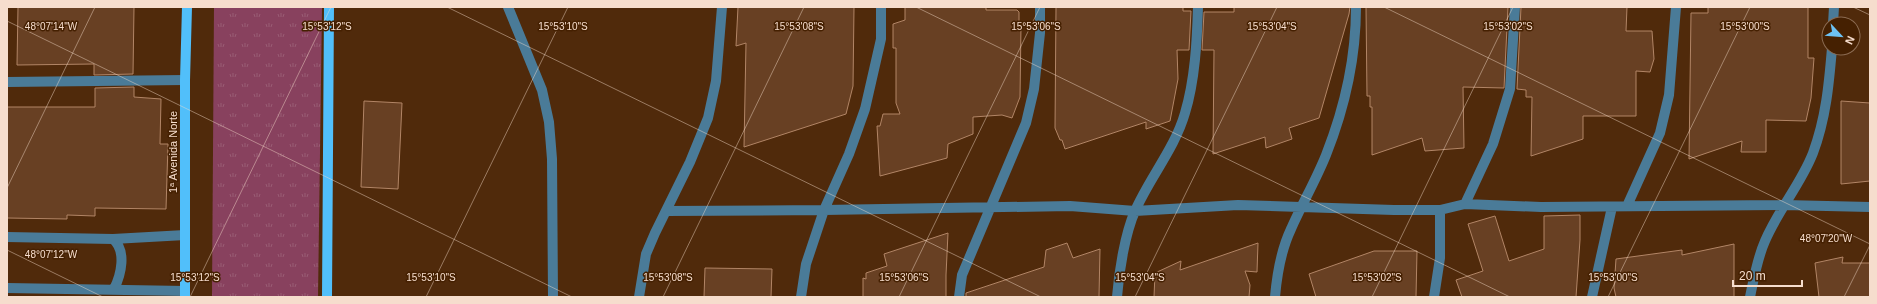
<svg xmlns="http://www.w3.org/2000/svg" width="1877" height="304" viewBox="0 0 1877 304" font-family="Helvetica,sans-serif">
  <defs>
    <pattern id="park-tufts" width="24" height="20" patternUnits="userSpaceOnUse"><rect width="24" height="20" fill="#88415e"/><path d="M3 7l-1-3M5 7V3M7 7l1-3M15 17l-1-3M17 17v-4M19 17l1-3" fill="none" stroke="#995c74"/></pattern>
  </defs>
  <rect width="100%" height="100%" fill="#502a0b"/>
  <!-- park -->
  <path fill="url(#park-tufts)" d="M 214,7 L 322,7 L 318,297 L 212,297 Z"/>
  <!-- building -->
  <path fill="#684023" stroke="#b28566" d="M 18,7 L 134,7 L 133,74 L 94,75 L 94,64 L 17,65 Z
    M 738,7 L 854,7 L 853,86 L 846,114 L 744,147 L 746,43 L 736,46 Z
    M 905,7 L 986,7 L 986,10 L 1017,10 L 1019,12 L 1019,25 L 1021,25 L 1020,97 L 1012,118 L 1002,115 L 973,117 L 973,134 L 948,144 L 947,158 L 880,176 L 877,126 L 880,126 L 883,114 L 900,114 L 896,103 L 896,48 L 893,48 L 893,24 L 905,20 Z
    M 1056,7 L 1183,7 L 1183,11 L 1191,11 L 1189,50 L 1177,50 L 1178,79 L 1170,121 L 1146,129 L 1146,122 L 1065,149 L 1062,140 L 1060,140 L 1055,128 Z
    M 1234,7 L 1350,7 L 1349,14 L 1319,118 L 1289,128 L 1292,139 L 1266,148 L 1265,137 L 1213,154 L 1214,50 L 1202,50 L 1204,12 L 1234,12 Z
    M 1366,7 L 1508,7 L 1504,88 L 1463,87 L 1464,148 L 1425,151 L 1422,138 L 1372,155 L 1372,107 L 1370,107 L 1370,96 L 1367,96 Z
    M 1521,7 L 1627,7 L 1626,31 L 1652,31 L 1654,59 L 1650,72 L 1636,71 L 1636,116 L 1583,116 L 1583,139 L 1531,156 L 1532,97 L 1526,97 L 1526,90 L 1517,89 Z
    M 1708,7 L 1808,7 L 1808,58 L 1814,58 L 1811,98 L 1806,121 L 1766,120 L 1766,152 L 1741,152 L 1742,141 L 1689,159 L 1691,13 L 1708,13 Z
    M 134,87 L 134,97 L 161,99 L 160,144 L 168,144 L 166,209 L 95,208 L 95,216 L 67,215 L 67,219 L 7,218 L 7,107 L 95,107 L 95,88 Z
    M 364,101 L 402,103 L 398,189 L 361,187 Z
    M 1841,101 L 1870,103 L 1870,181 L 1841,184 Z
    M 1580,215 L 1580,240 L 1576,297 L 1462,297 L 1456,280 L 1483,271 L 1468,224 L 1495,216 L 1509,261 L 1544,249 L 1544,216 Z
    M 948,233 L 946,275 L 946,297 L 863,297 L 863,278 L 866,279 L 866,273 L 887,266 L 884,254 Z
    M 1067,243 L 1073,258 L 1100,249 L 1099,297 L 966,297 L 966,293 L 1044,267 L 1046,250 Z
    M 1258,243 L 1257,272 L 1245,271 L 1250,285 L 1249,297 L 1154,297 L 1155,273 L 1181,261 L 1180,270 Z
    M 1734,244 L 1734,297 L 1616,297 L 1614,288 L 1616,259 L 1682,250 L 1682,255 Z
    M 1374,251 L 1417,251 L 1416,297 L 1316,297 L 1309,274 Z
    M 1843,257 L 1842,263 L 1870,263 L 1870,297 L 1819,297 L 1815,263 Z
    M 705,268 L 772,269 L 771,297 L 704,297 Z"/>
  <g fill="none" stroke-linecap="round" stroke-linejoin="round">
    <!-- minor -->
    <path stroke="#4a7b98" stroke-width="10" d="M 508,7 L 542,90 L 549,122 L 552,159 L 553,297
      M 1833,24 L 1834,7
      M 7,82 L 185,80
      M 1465,204 L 1493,144 L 1510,89 L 1515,7
      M 1627,206 L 1660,133 L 1669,95 L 1676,7
      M 666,211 L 824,210 L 1070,206 L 1135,211 L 1238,205 L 1394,210 L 1440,210 L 1465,204 L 1541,207 L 1784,205 L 1870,207
      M 7,237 L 113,239 L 185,235
      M 113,239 C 127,251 121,275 114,289
      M 7,288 L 185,291
      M 639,297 L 646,254 L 655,233 L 690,162 L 708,118 L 716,81 L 722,7
      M 801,297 L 806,264 L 824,210 L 849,154 L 865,109 L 881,39 L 881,7
      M 959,297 L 962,275 L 1026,123 L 1034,89 L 1040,33 L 1040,7
      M 1117,297 C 1119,271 1125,234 1135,211 C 1150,177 1175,148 1185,113 C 1195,80 1197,41 1198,7
      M 1275,297 C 1277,274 1281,250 1291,229 C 1302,204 1316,180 1326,155 C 1345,107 1356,59 1356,7
      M 1434,297 L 1440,258 L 1440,210
      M 1592,297 L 1612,207
      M 1750,297 C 1754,278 1757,259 1765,241 C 1778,210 1801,184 1813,153 C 1826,118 1829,84 1832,48"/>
    <!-- major -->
    <path stroke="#51bffa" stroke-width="10" d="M 185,297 L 185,80 L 187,7
      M 327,297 L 329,7"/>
  </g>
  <!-- ticks -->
  <path fill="none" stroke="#f6ddcd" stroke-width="1" stroke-opacity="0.45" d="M 447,7 L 1041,297M 916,7 L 1510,297M 1384,7 L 1870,244M 1853,7 L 1870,15M 7,21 L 572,297M 7,188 L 95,7M 7,250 L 103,297M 190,297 L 331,7M 426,297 L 568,7M 663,297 L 804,7M 899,297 L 1040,7M 1135,297 L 1277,7M 1372,297 L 1513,7M 1608,297 L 1750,7M 1844,297 L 1870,245"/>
  <g text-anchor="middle" stroke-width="3" stroke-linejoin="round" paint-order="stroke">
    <!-- street labels -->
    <g font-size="11" fill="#f6ddcd" stroke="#452001">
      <text transform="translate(173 152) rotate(-90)" y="4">1ᵃ Avenida Norte</text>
    </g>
  </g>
  <g font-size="10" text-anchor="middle" fill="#f6ddcd" stroke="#452001" stroke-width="3" stroke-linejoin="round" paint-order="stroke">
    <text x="51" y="30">48°07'14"W</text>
    <text x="1508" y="30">15°53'02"S</text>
    <text x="1745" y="30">15°53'00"S</text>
    <text x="327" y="30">15°53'12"S</text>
    <text x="563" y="30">15°53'10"S</text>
    <text x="799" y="30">15°53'08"S</text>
    <text x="1036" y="30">15°53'06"S</text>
    <text x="1272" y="30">15°53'04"S</text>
    <text x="1826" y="242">48°07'20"W</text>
    <text x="51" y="258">48°07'12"W</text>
    <text x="195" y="281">15°53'12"S</text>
    <text x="431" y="281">15°53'10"S</text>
    <text x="668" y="281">15°53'08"S</text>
    <text x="904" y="281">15°53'06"S</text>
    <text x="1140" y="281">15°53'04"S</text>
    <text x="1377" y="281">15°53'02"S</text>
    <text x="1613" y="281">15°53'00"S</text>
  </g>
  <!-- border -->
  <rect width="1877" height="304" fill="none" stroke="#f6ddcd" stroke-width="16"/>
  <!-- north arrow -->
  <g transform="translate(1841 36) rotate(116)"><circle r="19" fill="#452001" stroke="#8c6c53"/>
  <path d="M0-3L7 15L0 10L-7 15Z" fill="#6dc2f3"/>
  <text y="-6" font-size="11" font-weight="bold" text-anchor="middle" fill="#f6ddcd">N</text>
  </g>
  <!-- scale -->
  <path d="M1733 280v6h69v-6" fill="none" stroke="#f6ddcd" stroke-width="2"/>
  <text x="1739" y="280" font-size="12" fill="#f6ddcd" stroke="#452001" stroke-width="3" paint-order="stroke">20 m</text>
</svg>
